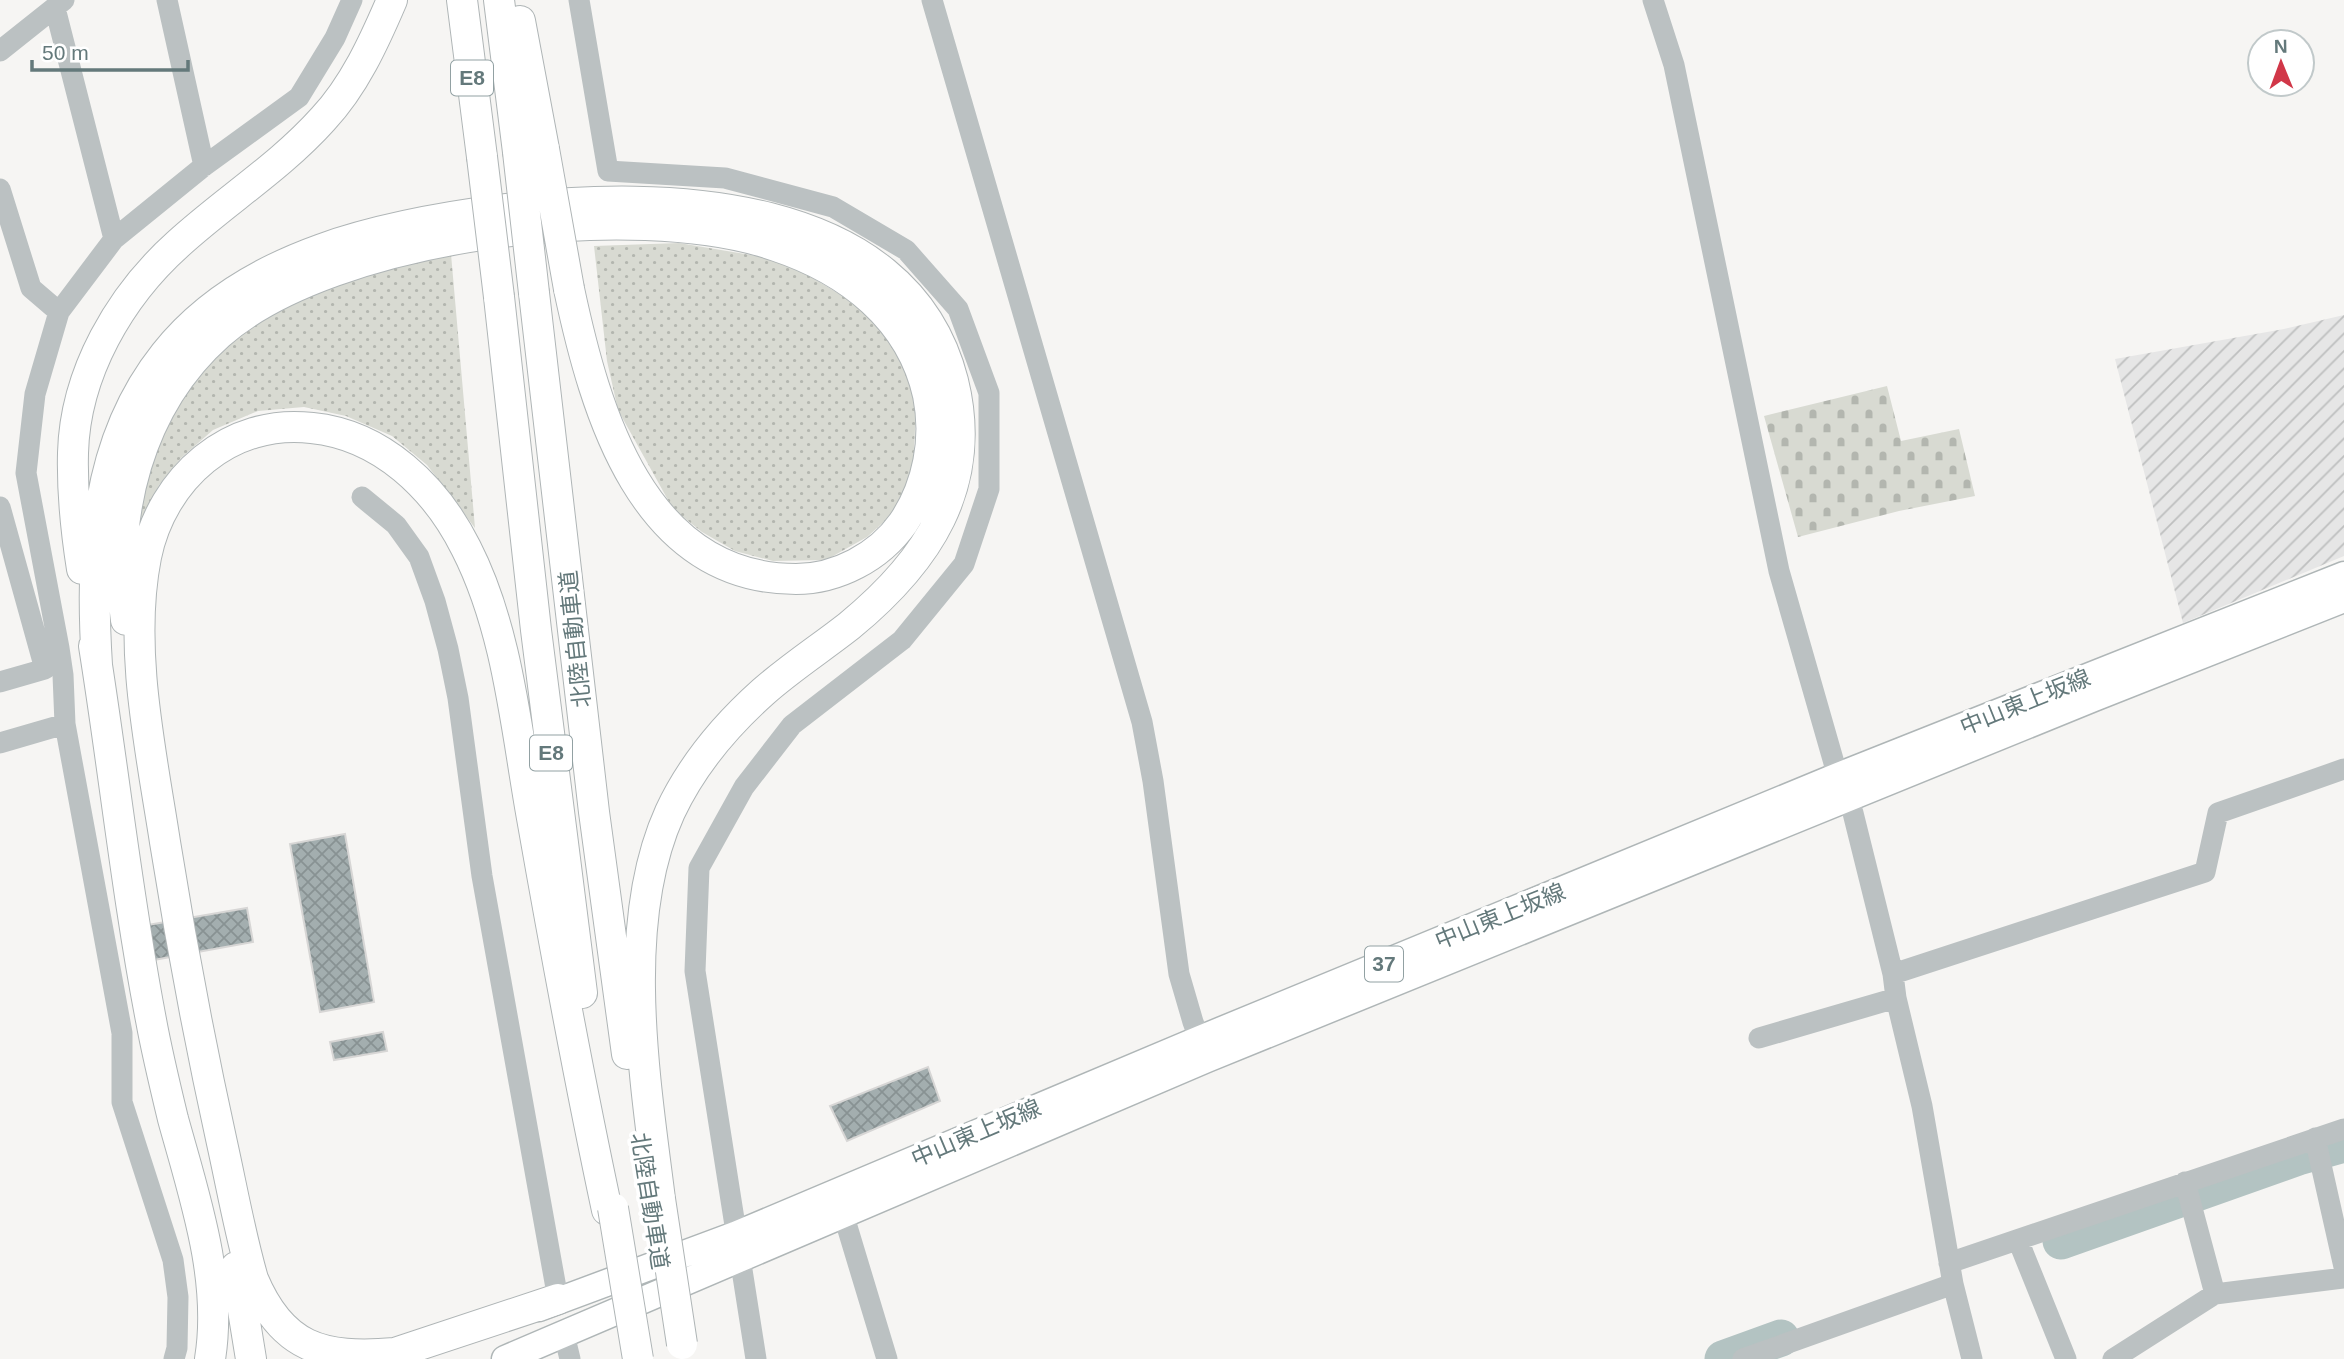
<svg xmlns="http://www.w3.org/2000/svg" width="2344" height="1359" viewBox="0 0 2344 1359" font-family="Helvetica,'Noto Sans JP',sans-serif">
  <defs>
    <pattern id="industrial-furrows" width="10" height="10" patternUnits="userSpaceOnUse" patternTransform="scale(1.75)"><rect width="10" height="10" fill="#e6e6e6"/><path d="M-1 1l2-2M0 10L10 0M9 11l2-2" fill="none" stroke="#bebfbf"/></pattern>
    <pattern id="grass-dots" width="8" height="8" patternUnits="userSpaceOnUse" patternTransform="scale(1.75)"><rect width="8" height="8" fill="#d8dad2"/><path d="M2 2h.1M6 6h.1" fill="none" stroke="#b3b6af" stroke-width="1.8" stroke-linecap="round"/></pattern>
    <pattern id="cemetery-stones" width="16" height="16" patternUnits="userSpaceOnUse" patternTransform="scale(1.75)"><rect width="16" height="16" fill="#d8dad2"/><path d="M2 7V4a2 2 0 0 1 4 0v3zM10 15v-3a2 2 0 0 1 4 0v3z" fill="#b3b6af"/></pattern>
    <pattern id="building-cross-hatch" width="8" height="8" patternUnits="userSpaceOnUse" patternTransform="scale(1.75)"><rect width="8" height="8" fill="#a3aeaf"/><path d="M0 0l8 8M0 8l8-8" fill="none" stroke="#889293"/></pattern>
  </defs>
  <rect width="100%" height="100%" fill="#f6f5f3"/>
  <!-- industrial -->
  <path fill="url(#industrial-furrows)" d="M 2344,315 L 2344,556 L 2183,623 L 2115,359 L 2284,329 Z"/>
  <!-- grass -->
  <path fill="url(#grass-dots)" d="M 679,243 L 763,257 L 796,268 L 856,304 L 883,332 L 905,364 L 916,409 L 913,470 L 896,511 L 867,537 L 826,560 L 773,561 L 735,551 L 702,532 L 673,509 L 618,410 L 607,361 L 594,246 Z
    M 451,254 L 475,528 L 427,465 L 392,436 L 346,416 L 304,407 L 258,411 L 213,430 L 181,458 L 159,485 L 145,518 L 136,517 L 141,484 L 185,387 L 229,342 L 280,307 L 342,280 Z"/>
  <!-- cemetery -->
  <path fill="url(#cemetery-stones)" d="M 1887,386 L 1901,441 L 1959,429 L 1975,496 L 1899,511 L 1798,537 L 1764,416 Z"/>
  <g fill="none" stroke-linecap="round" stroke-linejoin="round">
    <!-- river -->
    <path stroke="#b3c3c2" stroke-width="37" d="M 2061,1241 L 2298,1157 L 2344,1144
      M 1723,1359 L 1781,1338"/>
  </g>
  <!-- building -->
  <path fill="url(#building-cross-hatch)" stroke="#d7d6d5" stroke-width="2" d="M 345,834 L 374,1002 L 320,1012 L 290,844 Z
    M 247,908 L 253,942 L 137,963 L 130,928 Z
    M 383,1032 L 387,1051 L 334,1060 L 330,1042 Z
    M 928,1067 L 940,1101 L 847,1141 L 830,1106 Z"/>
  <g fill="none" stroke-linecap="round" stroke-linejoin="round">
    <!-- major casing -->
    <g stroke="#afb6b7" stroke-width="29">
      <path id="major" d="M 539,1308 L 735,1235 L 1200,1039 L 1838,776 L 2344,575
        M 505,1359 L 1207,1059 L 2094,698 L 2344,599"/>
    </g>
    <!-- highway casing -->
    <g stroke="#afb5b6" stroke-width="32">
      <path id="highway" d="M 462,0 L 482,157
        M 499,0 L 518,152
        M 520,21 L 544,149
        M 534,293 L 594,812 L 627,1054
        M 499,297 L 536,630 L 582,993
        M 82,569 C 76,531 72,492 73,453 C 75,373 120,296 178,244 C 225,201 280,167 323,119 C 354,86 374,42 392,0
        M 126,620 C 111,516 138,406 219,334 C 332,234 636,197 776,246 C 848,270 911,318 928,395 C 937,439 928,486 903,523 C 879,557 837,579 796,579 C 642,579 595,411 569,289
        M 94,646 C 114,771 127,896 151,1020 C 157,1053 165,1086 173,1119 C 194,1195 223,1279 210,1359
        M 97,665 C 90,556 94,443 165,354 C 245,253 387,224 507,209 C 660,190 906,195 953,381 C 979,486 927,562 849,626 C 821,648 790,668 763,692 C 725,726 692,765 670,812 C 619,924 645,1080 660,1199
        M 236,1267 L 251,1359
        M 558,1299 L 395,1353 C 322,1359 282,1348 253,1279 C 240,1234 232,1188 222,1143 C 200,1043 181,943 165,842 C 151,751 128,648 146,557 C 162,478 230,418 312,428 C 382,435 436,488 466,548 C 508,630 516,729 532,818 C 555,949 579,1079 607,1210"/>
    </g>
    <!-- minor -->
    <path stroke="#bbc1c2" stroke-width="21" d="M 167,0 L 204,166
      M 579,0 L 608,171 L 725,178 L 833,207 L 906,250 L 958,309 L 989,393 L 989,489 L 964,564 L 902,640 L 792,725 L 744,787 L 699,868 L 695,971 L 756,1359
      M 932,0 L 1142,722 L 1153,781 L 1179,974 L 1193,1022 L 1205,1054
      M 1653,0 L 1674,65 L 1779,571 L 1834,763 L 1853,813 L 1893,974 L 1896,998 L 1922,1106 L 1953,1284 L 1972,1359
      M 55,8 L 114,239
      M 0,51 L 64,0
      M 0,189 L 31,288 L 59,312
      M 362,497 L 396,525 L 419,557 L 435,601 L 448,649 L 458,698 L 482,876 L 558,1299
      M 0,507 L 45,669 L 0,682
      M 0,743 L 65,724
      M 1893,974 L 2205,872 L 2218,813 L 2344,769
      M 1759,1038 L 1896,998
      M 2315,1138 L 2344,1267
      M 2185,1182 L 2215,1294 L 2344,1278
      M 839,1200 L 887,1359
      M 2018,1240 L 2066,1359
      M 1949,1263 L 2344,1129
      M 564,1334 L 570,1359
      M 174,1359 L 177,1348 L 178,1297 L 173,1260 L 122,1102 L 122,1033 L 65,724 L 63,675 L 59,648 L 26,473 L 35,394 L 59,312 L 114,239 L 204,166 L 299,97 L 335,38 L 352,0
      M 1743,1359 L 1953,1284
      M 2113,1359 L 2215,1294"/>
    <!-- major -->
    <use href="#major" stroke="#fff" stroke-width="26"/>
    <!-- highway -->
    <use href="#highway" stroke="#fff" stroke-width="30"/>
    <!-- highway-bridge casing -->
    <g stroke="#afb5b6" stroke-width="32" stroke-linecap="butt">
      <path id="highway-bridge" d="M 544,149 L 569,289
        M 518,152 L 534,293
        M 482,157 L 499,297
        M 660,1199 L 682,1344
        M 613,1208 L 638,1359"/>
    </g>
    <!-- highway-bridge -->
    <use href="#highway-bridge" stroke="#fff" stroke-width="30"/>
  </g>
  <g text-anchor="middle" stroke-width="7" stroke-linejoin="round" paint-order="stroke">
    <!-- shield labels -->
    <g fill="#fff" stroke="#92a1a3" stroke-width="2">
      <rect x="451" y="60.5" width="42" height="35" rx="5"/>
      <rect x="530" y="735.5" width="42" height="35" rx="5"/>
      <rect x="1365" y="946.5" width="38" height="35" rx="5"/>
    </g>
    <g font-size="21" font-weight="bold" fill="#64797b">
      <text x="472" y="85">E8</text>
      <text x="551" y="760">E8</text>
      <text x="1384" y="971">37</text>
    </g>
    <!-- street labels -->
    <g font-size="23" fill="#64797b" stroke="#fff">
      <text transform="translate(575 639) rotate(-96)" y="8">北陸自動車道</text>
      <text transform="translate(2025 702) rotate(-22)" y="8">中山東上坂線</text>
      <text transform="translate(1500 916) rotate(-22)" y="8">中山東上坂線</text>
      <text transform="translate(976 1133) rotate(-23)" y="8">中山東上坂線</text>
      <text transform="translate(650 1201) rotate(81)" y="8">北陸自動車道</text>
    </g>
  </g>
  <!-- north arrow -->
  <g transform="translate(2281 63) rotate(359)"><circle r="33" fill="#ffffff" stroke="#c1c9ca" stroke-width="2"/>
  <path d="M0-5L12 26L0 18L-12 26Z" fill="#d13748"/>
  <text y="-10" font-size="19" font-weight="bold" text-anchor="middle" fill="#64797b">N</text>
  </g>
  <!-- scale -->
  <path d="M32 60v10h156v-10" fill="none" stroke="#64797b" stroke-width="3.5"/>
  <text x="42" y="60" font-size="21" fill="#64797b" stroke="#ffffff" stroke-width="5" paint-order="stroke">50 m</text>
</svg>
